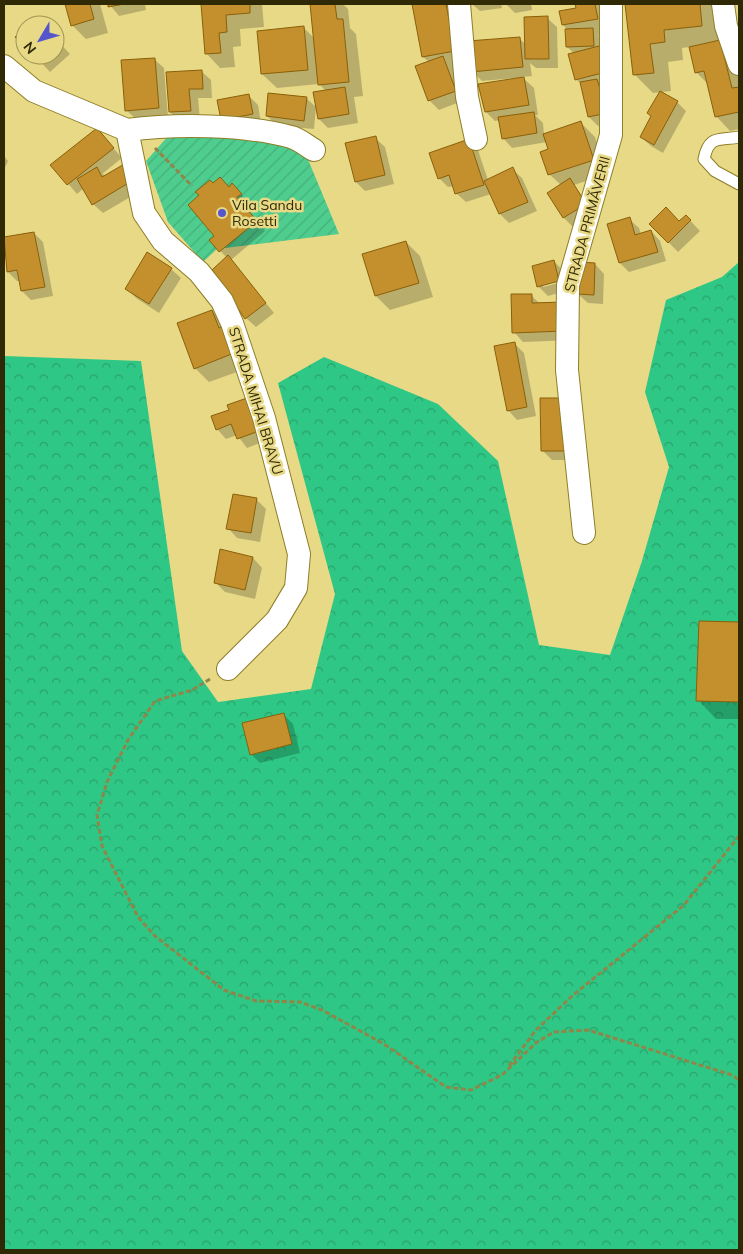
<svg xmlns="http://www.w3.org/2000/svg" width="743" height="1254" viewBox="0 0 743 1254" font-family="Mulish,sans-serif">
  <defs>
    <pattern id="forest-crowns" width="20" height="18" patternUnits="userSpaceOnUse" patternTransform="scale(1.25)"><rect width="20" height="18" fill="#2fc785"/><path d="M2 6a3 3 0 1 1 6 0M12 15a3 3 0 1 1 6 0" fill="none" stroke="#28a26b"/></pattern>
    <pattern id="garden-furrows" width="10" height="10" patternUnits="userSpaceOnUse" patternTransform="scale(1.25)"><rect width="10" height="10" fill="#4ecd8f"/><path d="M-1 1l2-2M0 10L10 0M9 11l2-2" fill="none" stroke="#44b07a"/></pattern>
  </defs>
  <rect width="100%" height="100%" fill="#e8d986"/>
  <!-- forest -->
  <path fill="url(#forest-crowns)" d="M 739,262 L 739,1250 L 4,1250 L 4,356 L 141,361 L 182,651 L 218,702 L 311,689 L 335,594 L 278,383 L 324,357 L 438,404 L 498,461 L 539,645 L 610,655 L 642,561 L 669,467 L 645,392 L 666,300 L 722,277 Z"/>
  <!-- garden -->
  <path fill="url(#garden-furrows)" d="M 200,133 L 283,143 L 307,157 L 339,234 L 217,249 L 203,262 L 168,222 L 146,161 L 169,135 Z"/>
  <!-- shadow -->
  <path fill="#0003" d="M 66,4 L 100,4 L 108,33 L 86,39 L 72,25 Z
    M 109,4 L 145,4 L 146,10 L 119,16 Z
    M 202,4 L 262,4 L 264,27 L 240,29 L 241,46 L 233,47 L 235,67 L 220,68 L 206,53 Z
    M 311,4 L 343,4 L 348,9 L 350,28 L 356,34 L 363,96 L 354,97 L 358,123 L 328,128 L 319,119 L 326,91 L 319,84 L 277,88 L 262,74 L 303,27 L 315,39 Z
    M 413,4 L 457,4 L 469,65 L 453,68 L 465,100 L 439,110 L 429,100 L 429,62 L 423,57 Z
    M 472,4 L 501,4 L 502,8 L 480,11 Z
    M 506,4 L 531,4 L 532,10 L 515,13 Z
    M 576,4 L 612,4 L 611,33 L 598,35 L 602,39 L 616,122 L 598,126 L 589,117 L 582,85 L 576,79 L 574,53 L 567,47 L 569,31 L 563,25 L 577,9 Z
    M 626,4 L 715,4 L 734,55 L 739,77 L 739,129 L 730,131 L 716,116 L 709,85 L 696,72 L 690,47 L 682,48 L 683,60 L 668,62 L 671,91 L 653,93 L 634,74 Z
    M 547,18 L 557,27 L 558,68 L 536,68 L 530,63 L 532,76 L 522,77 L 534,88 L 538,115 L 535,115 L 543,123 L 544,135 L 581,123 L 595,137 L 607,174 L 574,185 L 595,214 L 573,227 L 564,218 L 548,193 L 561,185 L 549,174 L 550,150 L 547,142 L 512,148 L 503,138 L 500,120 L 495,121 L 486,112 L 517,78 L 482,81 L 472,71 L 519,38 L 526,45 Z
    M 55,38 L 70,54 L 50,72 L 34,55 L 55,55 Z
    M 154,59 L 164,68 L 168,117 L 136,119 L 126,110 Z
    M 201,71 L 211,80 L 212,98 L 198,98 L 200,120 L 180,121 L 170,112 Z
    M 249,96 L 258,105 L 261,123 L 231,129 Z
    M 306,98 L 316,107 L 314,129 L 277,126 L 267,116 Z
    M 677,102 L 686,111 L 663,153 L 651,146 L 641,137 Z
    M 97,129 L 122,158 L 102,174 L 144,189 L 103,213 L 93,204 L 84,188 L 77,194 L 52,165 Z
    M 375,138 L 385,147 L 394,184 L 365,191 L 356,182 Z
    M 469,141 L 478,150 L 488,180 L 512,169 L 522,178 L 537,211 L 509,223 L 500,214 L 491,194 L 466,202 L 456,193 L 454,186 L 448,187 L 439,178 Z
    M 4,156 L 8,161 L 4,170 Z
    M 213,185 L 229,188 L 232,185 L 250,204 L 246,207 L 265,231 L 231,260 L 274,313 L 256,327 L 246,318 L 227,258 L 210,240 L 216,236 Z
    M 686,216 L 700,231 L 678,252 L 651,224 L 679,223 Z
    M 629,219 L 639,228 L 641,234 L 651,231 L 660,241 L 666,261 L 629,272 L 620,263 Z
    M 34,233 L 43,242 L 53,296 L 31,300 L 22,291 L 20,281 L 17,281 L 8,272 L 4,239 Z
    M 406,242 L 420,256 L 433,297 L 390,310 L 376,296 Z
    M 554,261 L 563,271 L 565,278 L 543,284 L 543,287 L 566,281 L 568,290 L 548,296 L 538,286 Z
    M 595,264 L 604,274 L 603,304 L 588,303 L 578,294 Z
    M 171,269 L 181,278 L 159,313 L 136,298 L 126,288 Z
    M 531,295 L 540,304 L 573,340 L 523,342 L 514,332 Z
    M 212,311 L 226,325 L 248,368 L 209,382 L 195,368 Z
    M 514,343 L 524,353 L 536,416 L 517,420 L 508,410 Z
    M 569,399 L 579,460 L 552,460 L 543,451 Z
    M 230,410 L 267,440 L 247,448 L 237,435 L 226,439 L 217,429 Z
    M 256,499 L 266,509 L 260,542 L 237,538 L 228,528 Z
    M 253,558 L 262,568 L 255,599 L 225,592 L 215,582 Z
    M 700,623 L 739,623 L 739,719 L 716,719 L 698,700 Z
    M 283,714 L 293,724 L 300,753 L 260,763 L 251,754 Z"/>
  <!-- building -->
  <path fill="#c4902e" stroke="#896009" d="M 65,4 L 90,4 L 94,19 L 71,26 Z
    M 108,4 L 124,4 L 108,7 Z
    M 201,4 L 250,4 L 250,13 L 226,15 L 227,32 L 219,33 L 221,53 L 205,54 Z
    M 310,4 L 335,4 L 337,19 L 343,19 L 349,82 L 318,85 Z
    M 412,4 L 446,4 L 455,51 L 422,57 Z
    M 575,4 L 595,4 L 598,19 L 562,25 L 559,11 L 576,8 Z
    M 625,4 L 700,4 L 702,26 L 664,30 L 665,42 L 650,44 L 654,73 L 633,75 Z
    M 548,16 L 549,59 L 525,59 L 524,17 Z
    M 35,17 L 43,25 L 27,25 Z
    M 304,26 L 308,70 L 261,74 L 257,31 Z
    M 25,27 L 25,48 L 15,37 Z
    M 593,28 L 594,46 L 566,47 L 565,29 Z
    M 55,37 L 61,43 L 55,49 Z
    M 520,37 L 523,67 L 471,72 L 468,41 Z
    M 720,40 L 732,88 L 739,87 L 739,112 L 715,117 L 704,71 L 695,73 L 689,47 Z
    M 599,46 L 606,72 L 575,80 L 568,54 Z
    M 32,55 L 49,55 L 40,64 Z
    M 443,56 L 456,91 L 428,101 L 415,66 Z
    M 155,58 L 159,108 L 125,111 L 121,60 Z
    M 202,70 L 203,89 L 189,89 L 191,111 L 169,112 L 166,72 Z
    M 524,77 L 529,105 L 485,112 L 478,84 Z
    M 597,79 L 607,113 L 588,117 L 580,82 Z
    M 345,87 L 349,114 L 318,119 L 313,92 Z
    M 660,91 L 678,101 L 654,145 L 640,137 L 651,116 L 647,113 Z
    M 268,93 L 307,97 L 304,121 L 266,116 Z
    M 249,94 L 253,114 L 221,120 L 217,100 Z
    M 534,112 L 537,133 L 502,139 L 498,117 Z
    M 581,121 L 594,160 L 548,175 L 540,152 L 548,149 L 543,134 Z
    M 97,128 L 114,148 L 67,185 L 50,165 Z
    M 376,136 L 385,175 L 355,182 L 345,143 Z
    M 469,139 L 484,185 L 455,194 L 449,175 L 438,179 L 429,153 Z
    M 126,163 L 135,179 L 92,205 L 77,179 L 97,167 L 102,177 Z
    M 513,167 L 528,202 L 499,214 L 484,181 Z
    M 220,177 L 229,187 L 232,183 L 242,194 L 237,197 L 257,221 L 219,252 L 209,240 L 214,236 L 188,205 L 199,195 L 195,192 L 210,180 L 213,183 Z
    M 570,178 L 586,204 L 563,218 L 547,193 Z
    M 666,207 L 679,221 L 686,215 L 691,220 L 668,243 L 649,224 Z
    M 630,217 L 635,235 L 651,230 L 658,252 L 619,263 L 607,224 Z
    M 34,232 L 45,287 L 21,291 L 17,270 L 7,272 L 4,237 Z
    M 406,241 L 419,283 L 375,296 L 362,254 Z
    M 147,252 L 172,268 L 149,304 L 125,289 Z
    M 228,255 L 266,303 L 245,319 L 212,270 Z
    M 554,260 L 559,281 L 537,287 L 532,266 Z
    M 579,262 L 595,263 L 594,295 L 577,294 Z
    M 511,294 L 532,294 L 532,303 L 563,302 L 564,331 L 512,333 Z
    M 212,310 L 219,328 L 224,326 L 234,353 L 194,369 L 177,323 Z
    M 515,342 L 527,407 L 507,411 L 494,346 Z
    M 247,398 L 259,431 L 237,439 L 231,424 L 216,430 L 211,416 L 229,410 L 227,405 Z
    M 540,398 L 569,398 L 570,451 L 541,451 Z
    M 233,494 L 257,498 L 251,533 L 226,529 Z
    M 220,549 L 253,557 L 245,590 L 214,583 Z
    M 699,621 L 739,622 L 739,702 L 696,701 Z
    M 284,713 L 292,744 L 250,755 L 242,723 Z"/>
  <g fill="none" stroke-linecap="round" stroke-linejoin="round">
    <!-- service casing -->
    <g stroke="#8d7e28" stroke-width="13">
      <path id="service" d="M 739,137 C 720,141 709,134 704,159 L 715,171 L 739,184"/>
    </g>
    <!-- minor casing -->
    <g stroke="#8d7e28" stroke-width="24">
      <path id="minor" d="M 459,4 L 467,97 L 476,139
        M 723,4 L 726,26 L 739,64
        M 4,66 L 34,91 L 127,130 L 144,213 L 163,241 L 199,272 L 222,301 L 232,323 L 264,418 L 299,554 L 296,588 L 277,620 L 228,669
        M 127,130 C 175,124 244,124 291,137 C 299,139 307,146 314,150
        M 584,533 L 567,370 L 568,285 L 611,135 L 611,4"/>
    </g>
    <!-- path -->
    <path stroke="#908649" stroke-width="3" stroke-dasharray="5 2.5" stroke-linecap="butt" d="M 155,148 L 192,186
      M 210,679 L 192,690 L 155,701 L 128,740 L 107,782 L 97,815 L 102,846 L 138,917 L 155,936 L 224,990 L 256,1001 L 300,1002 L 322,1010 L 384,1044 L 446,1087 L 471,1090 L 502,1075 L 537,1042 L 554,1032 L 588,1030 L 732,1075 L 739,1080
      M 509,1066 L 536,1030 L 572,996 L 684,905 L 739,836"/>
    <!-- service -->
    <use href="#service" stroke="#fff" stroke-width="11"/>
    <!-- minor -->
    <use href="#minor" stroke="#fff" stroke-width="22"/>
  </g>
  <!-- markers -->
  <circle fill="#5755cc" stroke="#e8d986" stroke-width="2" cx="222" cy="213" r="5"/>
  <g text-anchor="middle" stroke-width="5" stroke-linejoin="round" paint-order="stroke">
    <!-- poi labels -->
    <g font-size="14" fill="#2f2905" stroke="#e8d986" text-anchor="start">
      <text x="232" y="210">Vila Sandu<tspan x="232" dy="16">Rosetti</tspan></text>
    </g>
    <!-- street labels -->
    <g font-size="14" fill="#2f2905" stroke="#e8d986">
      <text transform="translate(587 224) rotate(-75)" y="5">STRADA PRIMĂVERII</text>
      <text transform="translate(256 401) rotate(73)" y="5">STRADA MIHAI BRAVU</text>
    </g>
  </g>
  <!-- border -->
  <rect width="743" height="1254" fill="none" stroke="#2f2905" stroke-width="10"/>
  <!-- north arrow -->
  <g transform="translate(40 40) rotate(232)"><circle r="24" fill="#e8d986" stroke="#9e9352"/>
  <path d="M0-4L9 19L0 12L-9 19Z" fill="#5755cc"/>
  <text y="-8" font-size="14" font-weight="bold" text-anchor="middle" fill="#2f2905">N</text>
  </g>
</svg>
